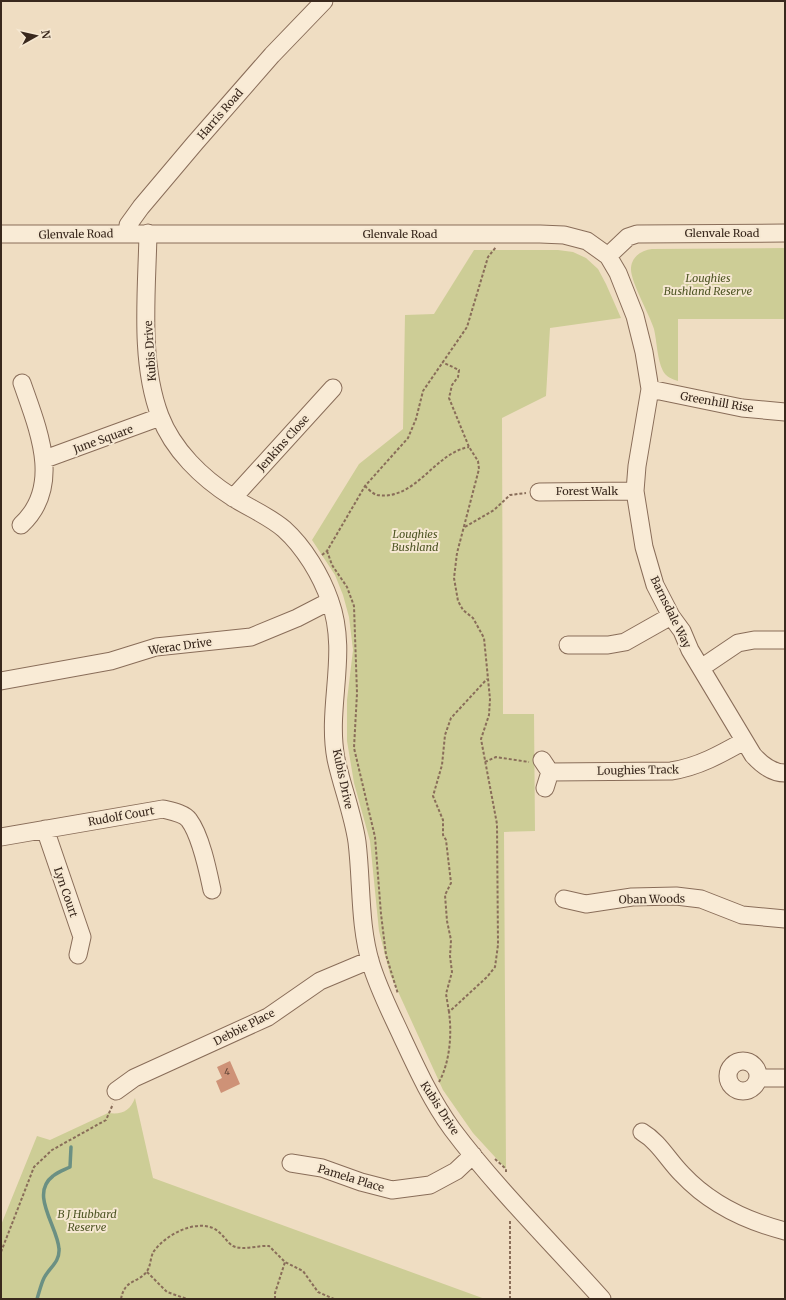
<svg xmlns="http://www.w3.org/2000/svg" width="786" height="1300" viewBox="0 0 786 1300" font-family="Merriweather,serif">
  <rect width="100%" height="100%" fill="#efddc2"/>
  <!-- green -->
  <path fill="#cdcd96" d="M 785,248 L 785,319 L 678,319 L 678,381 C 672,379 666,377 663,371 C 657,359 657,342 654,329 C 649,313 630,281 631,268 C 632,256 642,250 652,249 Z
    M 474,250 L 558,250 L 573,252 L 586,258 L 598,269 L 606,284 L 621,318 L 550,328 L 546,396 L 502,418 L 503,714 L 534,714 L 535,831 L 504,832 L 506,1169 L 473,1133 L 443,1090 L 390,974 L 379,931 L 370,841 L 354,783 L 347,741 L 347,700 L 353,650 L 349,617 L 343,595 L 335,575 L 312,540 L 359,464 L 403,429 L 405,315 L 434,314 Z
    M 135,1098 L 153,1178 L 485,1299 L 1,1299 L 1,1225 L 37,1136 L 50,1140 L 108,1113 C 122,1115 130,1111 135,1098 Z"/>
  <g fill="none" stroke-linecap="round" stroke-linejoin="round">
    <!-- stream -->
    <path stroke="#6b9083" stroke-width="3.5" d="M 37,1299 C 39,1293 41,1284 44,1278 C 49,1268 60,1262 59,1249 C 58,1227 29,1194 53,1176 C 58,1172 64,1170 70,1167 L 71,1147"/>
  </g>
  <!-- building -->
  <path fill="#ce9277" d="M 230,1061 L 240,1084 L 221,1093 L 216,1081 L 222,1078 L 217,1067 Z"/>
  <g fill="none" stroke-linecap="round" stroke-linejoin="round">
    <!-- minor casing -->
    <g stroke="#896d59" stroke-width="19">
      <path id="minor" d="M 129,233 L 128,225 L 141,207 L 195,143 L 272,55 L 324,1
        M 148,233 C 147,291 139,361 160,416 C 173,450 202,478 232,497 C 249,508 269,516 284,529 C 304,547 321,575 330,601 C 349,654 326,706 336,759 C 342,787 353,814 357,842 C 362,883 359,925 371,964 C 379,990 391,1013 402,1037 C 417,1069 431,1100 452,1129 C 497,1189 552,1243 602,1299
        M 1,234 L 540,234 L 564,235 L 587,241 L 608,256 L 618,273 L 635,316 L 644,352 L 650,389 L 637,466 L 635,491 L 644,547 L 655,585 L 671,616 L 682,631 L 690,650 L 753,755 C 761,764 772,773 785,773
        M 608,256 L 628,237 L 637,234 L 785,233
        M 650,389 L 742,408 L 785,412
        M 45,459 L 160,417
        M 539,492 L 635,491
        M 233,498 L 333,388
        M 21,525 C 63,486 38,429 22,383
        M 568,645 L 608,645 L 625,642 L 671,616
        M 701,668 L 738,643 L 754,640 L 785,640
        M 1,681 L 111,661 L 156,647 L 251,637 L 297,618 L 330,601
        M 542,760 L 550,772 L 545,788
        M 550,772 L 671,771 C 698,767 721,754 744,741
        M 45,829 L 82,937 L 78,955
        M 1,837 L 163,809 C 171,811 184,813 189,820 C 201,836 208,871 212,890
        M 564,899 L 586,904 L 632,897 L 676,896 L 701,899 L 742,915 L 785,919
        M728 1076a15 15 0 1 1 30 0a15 15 0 1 1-30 0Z
        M 758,1078 L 785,1078
        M 116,1091 L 134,1078 L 268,1017 L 320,981 L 370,960
        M 642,1132 C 659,1142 668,1160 682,1174 C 710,1204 746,1221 785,1231
        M 291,1163 L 322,1168 L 361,1182 L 392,1190 L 430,1185 L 456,1171 L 473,1155"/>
    </g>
    <!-- path -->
    <path stroke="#896d59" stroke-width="2" stroke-dasharray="3 2" stroke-linecap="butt" d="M 365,486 C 368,489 373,494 377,495 C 416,501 434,453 469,447
      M 465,527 L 494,510 L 510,495 L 526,493
      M 327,551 L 332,565 L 347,587 L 354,606 L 357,693 L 354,748 L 375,837 L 381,914 L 386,955 L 398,994
      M 322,555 L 327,551 L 365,486 L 408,438 L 416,419 L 423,391 L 467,327 L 488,257 L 496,247
      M 485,762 L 496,757 L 529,762
      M 449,1012 L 446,994 L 452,972 L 450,956 L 451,940 L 447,921 L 445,895 L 451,883 L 446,840 L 443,835 L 443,820 L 433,796 L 442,765 L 445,735 L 451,718 L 487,679
      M 439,1082 C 450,1062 452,1034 449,1012 L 487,977 L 495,967 L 498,945 L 497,824 L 481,739 L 489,715 L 490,699 L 484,638 L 473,618 L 463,610 L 458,601 L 454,578 L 457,553 L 479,469 L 478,461 L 469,447 L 449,398 L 452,385 L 458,377 L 459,370 L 442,362
      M 495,1159 L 506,1169 L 506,1172
      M 1,1252 L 34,1167 L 52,1150 L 106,1120 L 113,1104
      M 147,1272 L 167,1292 L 187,1299
      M 121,1299 C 125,1278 138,1284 147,1271 C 151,1266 150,1257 154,1251 C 166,1235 193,1220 213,1228 C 223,1233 227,1243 233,1246 C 244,1251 258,1245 269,1246 L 285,1262 L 303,1271 L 318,1292 L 334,1299
      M 275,1299 L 275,1293 L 285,1262
      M 510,1299 L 510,1220"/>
    <!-- minor -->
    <use href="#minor" stroke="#f9ebd6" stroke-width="17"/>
  </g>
  <g text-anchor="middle" stroke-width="4" stroke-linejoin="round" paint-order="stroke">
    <!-- number labels -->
    <g font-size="9" fill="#5e4234">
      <text x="227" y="1075">4</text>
    </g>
    <!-- street labels -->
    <g font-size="11" fill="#39281d" stroke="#f6e8d2">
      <text transform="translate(220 114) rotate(-49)" y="4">Harris Road</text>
      <text x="722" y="237">Glenvale Road</text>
      <text transform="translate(76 234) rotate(-1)" y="4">Glenvale Road</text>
      <text x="400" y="238">Glenvale Road</text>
      <text transform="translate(150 351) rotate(-94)" y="4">Kubis Drive</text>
      <text transform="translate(717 402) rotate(10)" y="4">Greenhill Rise</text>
      <text transform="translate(103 439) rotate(-20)" y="4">June Square</text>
      <text transform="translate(283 443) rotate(-48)" y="4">Jenkins Close</text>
      <text x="587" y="495">Forest Walk</text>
      <text transform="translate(671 612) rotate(64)" y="4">Barnsdale Way</text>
      <text transform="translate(180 646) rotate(-8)" y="4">Werac Drive</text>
      <text transform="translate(638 770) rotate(-1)" y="4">Loughies Track</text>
      <text transform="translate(343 779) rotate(78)" y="4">Kubis Drive</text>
      <text transform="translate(121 816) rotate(-10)" y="4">Rudolf Court</text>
      <text transform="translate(66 892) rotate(71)" y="4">Lyn Court</text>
      <text transform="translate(652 899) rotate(-1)" y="4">Oban Woods</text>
      <text transform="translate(244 1027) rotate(-27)" y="4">Debbie Place</text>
      <text transform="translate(440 1108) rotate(57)" y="4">Kubis Drive</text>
      <text transform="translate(351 1178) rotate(17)" y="4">Pamela Place</text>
    </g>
    <!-- park labels -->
    <g font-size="11" font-style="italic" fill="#4e5524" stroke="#f6e8d2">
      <text x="708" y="282">Loughies<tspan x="708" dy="13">Bushland Reserve</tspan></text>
      <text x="415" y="538">Loughies<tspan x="415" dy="13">Bushland</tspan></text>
      <text x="87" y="1218">B J Hubbard<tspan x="87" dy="13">Reserve</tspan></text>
    </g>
  </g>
  <!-- border -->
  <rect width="786" height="1300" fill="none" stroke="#39281d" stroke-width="4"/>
  <!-- north arrow -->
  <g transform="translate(36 36) rotate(82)" stroke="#f6e8d2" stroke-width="3" paint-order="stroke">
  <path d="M0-3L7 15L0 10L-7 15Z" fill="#39281d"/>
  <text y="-6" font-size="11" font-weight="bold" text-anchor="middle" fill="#39281d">N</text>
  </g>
</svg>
